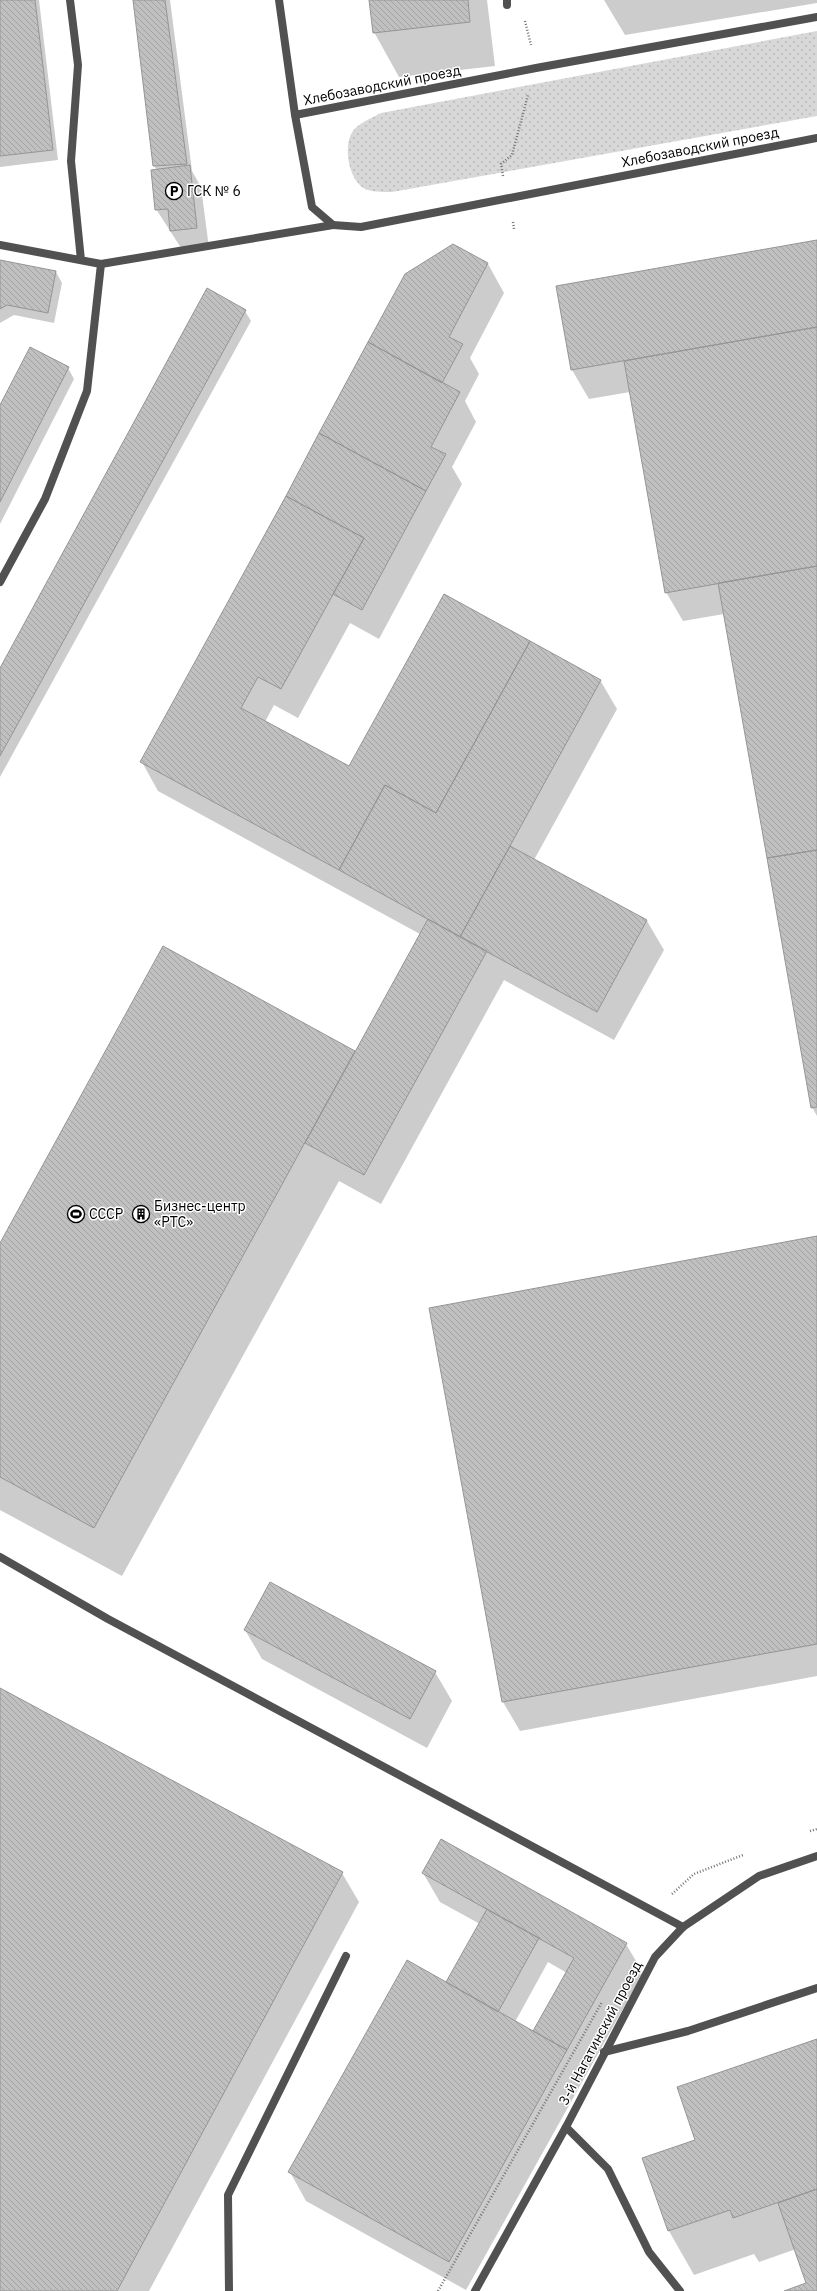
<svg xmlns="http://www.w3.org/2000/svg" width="817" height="2291" viewBox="0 0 817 2291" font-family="'IBM Plex Sans',sans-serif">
  <defs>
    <pattern id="grass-dots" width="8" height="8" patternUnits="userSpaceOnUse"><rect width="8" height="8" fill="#d8d8d8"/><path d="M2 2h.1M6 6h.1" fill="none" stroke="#b8b8b8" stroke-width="1.8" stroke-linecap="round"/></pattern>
    <pattern id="building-back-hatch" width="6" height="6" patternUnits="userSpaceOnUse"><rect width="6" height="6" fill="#c0c0c0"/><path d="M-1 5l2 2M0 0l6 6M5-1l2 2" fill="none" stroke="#a3a3a3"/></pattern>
  </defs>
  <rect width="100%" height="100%" fill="#fff"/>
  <!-- grass -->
  <path fill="url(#grass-dots)" d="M 817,31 L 817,116 L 392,192 C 385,192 375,192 368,190 C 349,184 342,146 353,131 C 360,122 372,118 381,113 Z"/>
  <!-- shadow -->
  <path fill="#0003" fill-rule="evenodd" d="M 0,0 L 39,0 L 58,160 L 0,167 Z
    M 134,0 L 170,0 L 192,171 L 201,187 L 209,248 L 183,251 L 156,209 L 157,170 L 154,166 Z
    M 370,0 L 487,0 L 495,66 L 399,77 L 374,32 Z
    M 604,0 L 817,0 L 817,3 L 625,35 Z
    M 817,241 L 817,1116 L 812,1107 L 724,614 L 683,621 L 666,592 L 630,392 L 589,399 L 572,370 L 557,287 Z
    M 453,246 L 488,264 L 504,293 L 470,358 L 479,374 L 465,401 L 476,422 L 452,467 L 462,484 L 379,639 L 350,623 L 298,718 L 274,705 L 265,722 L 350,768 L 600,680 L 617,709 L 534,860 L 647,921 L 664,950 L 614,1040 L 504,980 L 381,1204 L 339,1181 L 122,1576 L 0,1510 L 0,1245 L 163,948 L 355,1053 L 420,934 L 158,791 L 142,762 L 405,275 Z
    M 0,261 L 56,272 L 62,283 L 54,323 L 14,315 L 0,323 Z
    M 245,311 L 251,321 L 0,777 L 0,671 Z
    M 68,368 L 74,379 L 0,524 L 0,407 Z
    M 817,1238 L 817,1676 L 520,1731 L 503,1702 Z
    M 245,1630 L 435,1672 L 452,1701 L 427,1748 L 262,1659 Z
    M 0,1689 L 342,1873 L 359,1902 L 149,2291 L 0,2291 Z
    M 423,1873 L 626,1944 L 643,1973 L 466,2290 L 306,2201 L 290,2172 L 446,1984 L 480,1924 L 440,1902 ZM 548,1962 L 567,1973 L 533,2032 L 515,2022 Z
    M 817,2040 L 817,2291 L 787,2291 L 808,2284 L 796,2249 L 759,2262 L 754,2254 L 694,2275 L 669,2231 L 644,2158 L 697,2140 Z"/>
  <!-- building -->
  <path fill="url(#building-back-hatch)" stroke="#959595" d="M 0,0 L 35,0 L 53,150 L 0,156 Z
    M 133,0 L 165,0 L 187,164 L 153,166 Z
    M 369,0 L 468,0 L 470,22 L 373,33 Z
    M 190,165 L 197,228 L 170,231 L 168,209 L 155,210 L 151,170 Z
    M 817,240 L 817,327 L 571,370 L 556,286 Z
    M 453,244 L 488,263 L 449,337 L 463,344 L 442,383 L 368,342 L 405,274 Z
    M 0,260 L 56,271 L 48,313 L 7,305 L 0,309 Z
    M 207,288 L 246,310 L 0,756 L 0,668 Z
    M 817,327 L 817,566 L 665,593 L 624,361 Z
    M 368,342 L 460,392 L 431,447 L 446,454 L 426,491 L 319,433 Z
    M 30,347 L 69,367 L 0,502 L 0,405 Z
    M 319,433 L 426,491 L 362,610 L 333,594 L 364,538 L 286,496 Z
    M 286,496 L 364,538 L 281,689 L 258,677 L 241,708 L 349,766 L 444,594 L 530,641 L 436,813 L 385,785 L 339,870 L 140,762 Z
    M 817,566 L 817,850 L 767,858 L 718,583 Z
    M 530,641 L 601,680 L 460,937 L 339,870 L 385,785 L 436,813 Z
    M 510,846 L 647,920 L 597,1012 L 460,937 Z
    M 817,850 L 817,1107 L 811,1108 L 767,858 Z
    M 428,919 L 487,951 L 364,1175 L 305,1143 Z
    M 163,946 L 355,1051 L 94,1528 L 0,1477 L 0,1243 Z
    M 817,1236 L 817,1644 L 502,1702 L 429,1308 Z
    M 270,1582 L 436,1671 L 410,1719 L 244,1630 Z
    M 0,1688 L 343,1872 L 117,2291 L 0,2291 Z
    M 441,1839 L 627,1943 L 567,2050 L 533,2031 L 574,1958 L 422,1873 Z
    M 487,1909 L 539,1938 L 498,2012 L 446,1982 Z
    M 407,1960 L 567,2050 L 449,2262 L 288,2172 Z
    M 817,2039 L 817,2189 L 733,2218 L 730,2210 L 668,2231 L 642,2158 L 695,2140 L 677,2087 Z
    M 817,2189 L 817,2291 L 784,2291 L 806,2283 L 778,2203 Z"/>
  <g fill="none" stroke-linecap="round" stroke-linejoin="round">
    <!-- path -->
    <path stroke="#737373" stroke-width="2.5" stroke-dasharray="1 2" stroke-linecap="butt" d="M 525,21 L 531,45
      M 503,176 L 501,164 L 512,155 L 528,95
      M 513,222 L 514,229
      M 810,1831 L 817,1829
      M 672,1894 L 694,1874 L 743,1855
      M 438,2291 L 602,2002"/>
    <!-- lane -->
    <path stroke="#515151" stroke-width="8" d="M 70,0 L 78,65 L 71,161 L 81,260
      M 507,0 L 507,5
      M 0,245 L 101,264
      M 0,582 L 45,499 L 87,391 L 101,264 L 333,225
      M 0,1557 L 108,1619 L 683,1927
      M 604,2052 L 688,2031 L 817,1988
      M 566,2127 L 608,2169 L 649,2252 L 680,2291
      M 229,2291 L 228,2195 L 346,1956"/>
    <!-- street -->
    <path stroke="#515151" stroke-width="8" d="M 279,0 L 295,115 L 312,207 L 333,225 L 361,227 L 817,138
      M 295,115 L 536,68 L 817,17
      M 475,2291 L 566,2127 L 655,1957 L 683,1927 L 759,1876 L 817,1856"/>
  </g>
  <!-- icons -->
  <defs>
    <g id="parking-ring" transform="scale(0.9)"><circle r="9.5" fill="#fff" stroke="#000" stroke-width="1.5"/><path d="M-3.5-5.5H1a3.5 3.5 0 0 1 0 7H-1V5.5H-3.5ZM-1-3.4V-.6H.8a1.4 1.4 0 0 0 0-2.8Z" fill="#000"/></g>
    <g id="stadium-ring" transform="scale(0.9)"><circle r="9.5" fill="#fff" stroke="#000" stroke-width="1.5"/><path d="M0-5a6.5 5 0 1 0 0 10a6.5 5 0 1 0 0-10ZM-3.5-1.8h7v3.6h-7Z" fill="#000"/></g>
    <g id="building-ring" transform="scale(0.9)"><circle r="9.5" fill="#fff" stroke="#000" stroke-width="1.5"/><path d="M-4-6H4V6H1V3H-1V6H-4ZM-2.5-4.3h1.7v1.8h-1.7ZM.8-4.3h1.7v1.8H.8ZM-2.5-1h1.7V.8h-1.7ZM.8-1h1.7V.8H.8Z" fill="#000"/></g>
  </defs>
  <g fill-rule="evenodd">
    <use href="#parking-ring" x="174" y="191"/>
    <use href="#stadium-ring" x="76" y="1214"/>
    <use href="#building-ring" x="141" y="1214"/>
  </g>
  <g text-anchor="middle" stroke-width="3" stroke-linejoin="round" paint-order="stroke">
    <!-- street labels -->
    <g font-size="14" fill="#000" stroke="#fff">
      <text transform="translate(382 85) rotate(-11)" y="5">Хлебозаводский проезд</text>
      <text transform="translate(700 147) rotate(-11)" y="5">Хлебозаводский проезд</text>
      <text transform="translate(600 2033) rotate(-62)" y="5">3-й Нагатинский проезд</text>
    </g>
    <!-- poi labels -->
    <g font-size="14" fill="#000" stroke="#fff" text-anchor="start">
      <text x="187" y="196">ГСК № 6</text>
      <text x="154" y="1211">Бизнес-центр<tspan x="154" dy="16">«РТС»</tspan></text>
      <text x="89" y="1219">СССР</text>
    </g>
  </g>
</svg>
